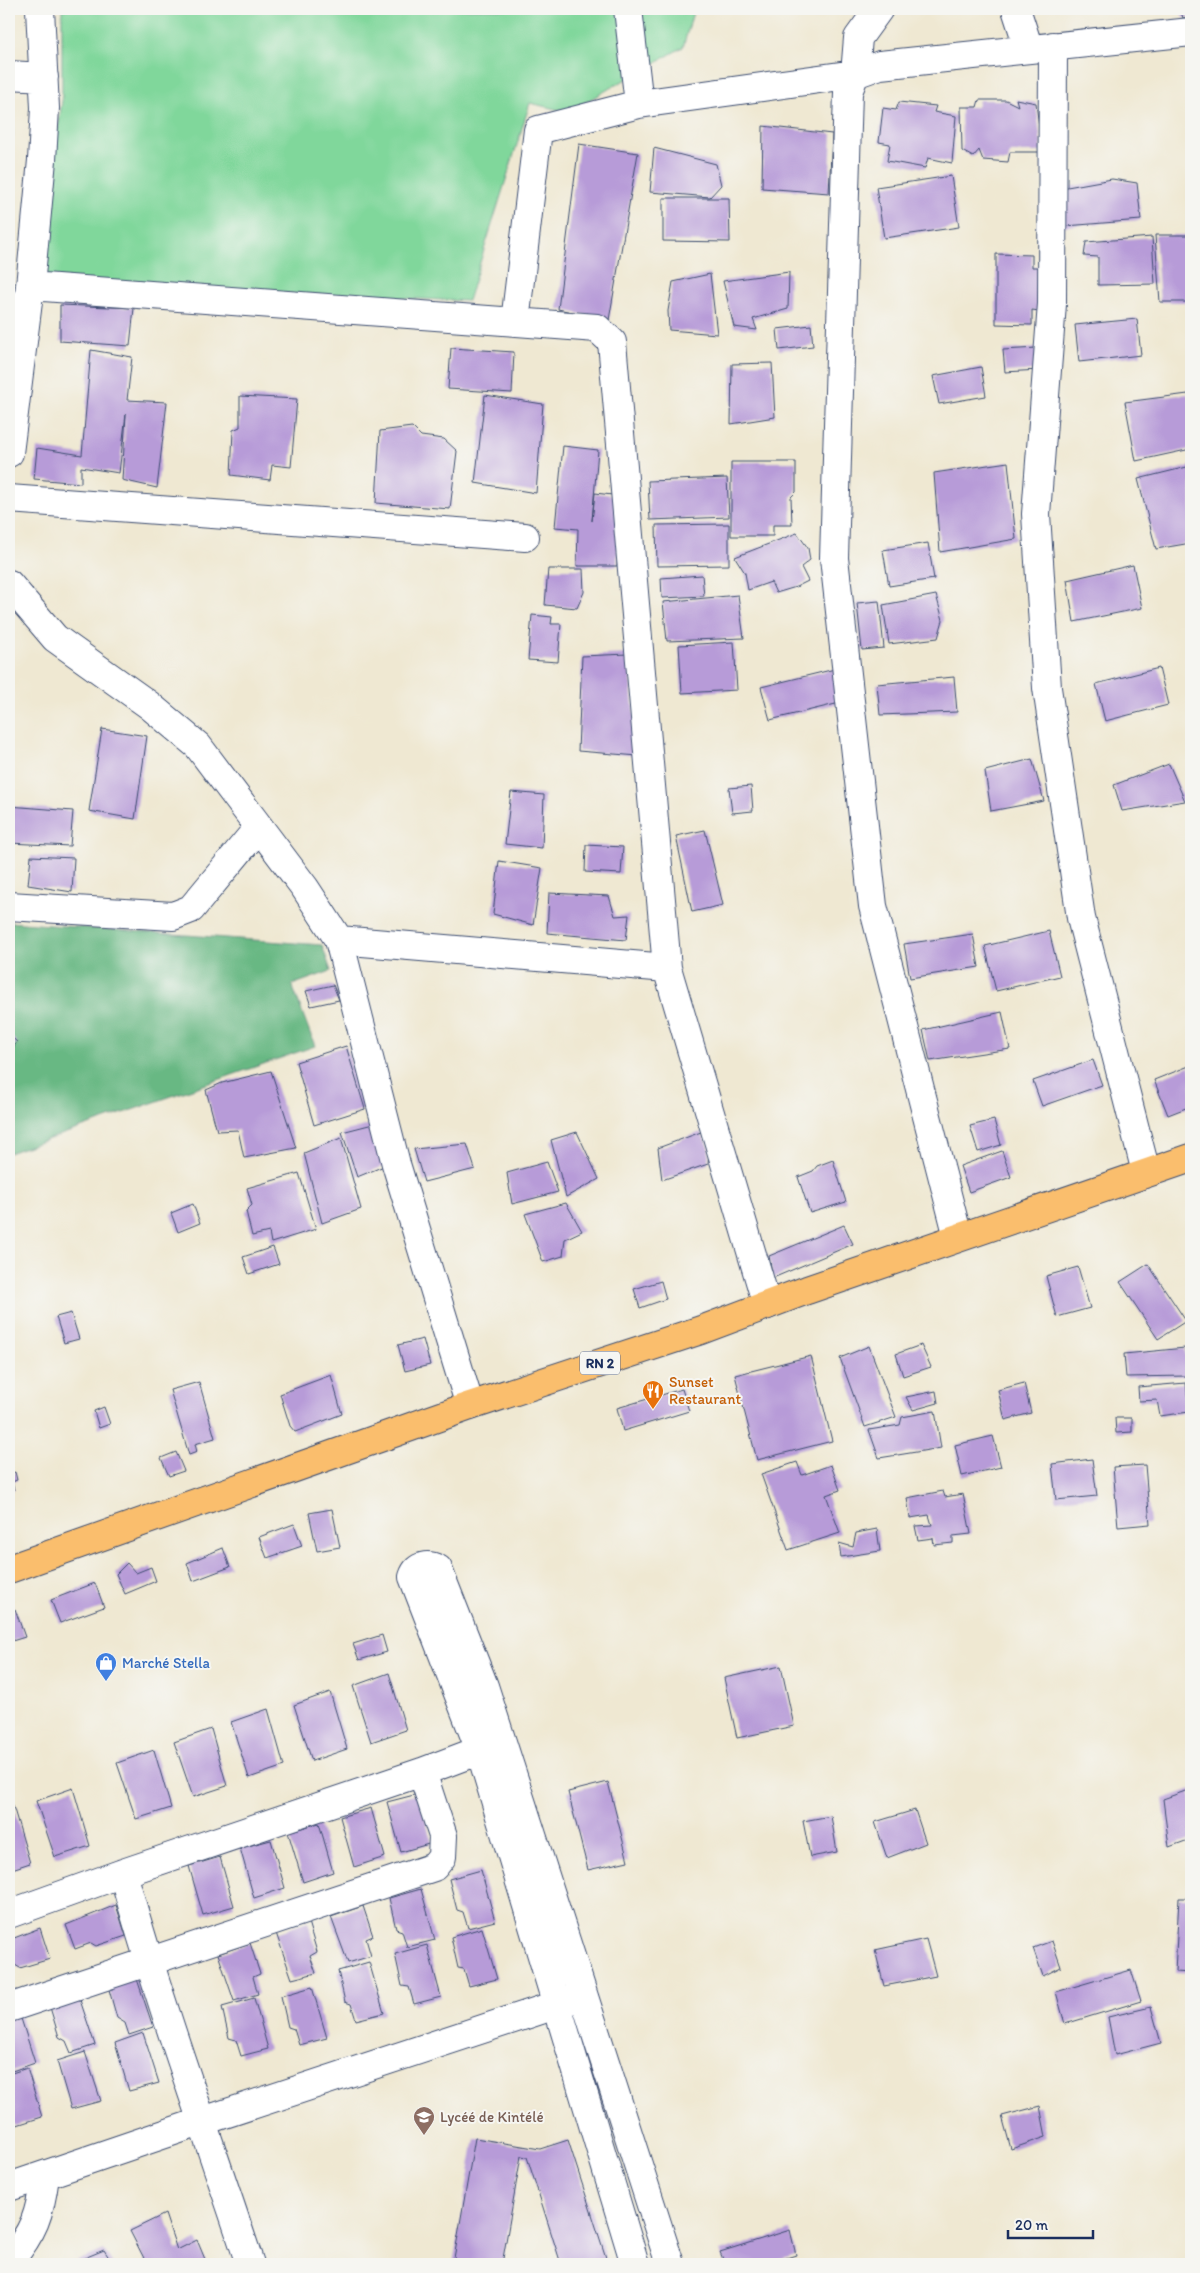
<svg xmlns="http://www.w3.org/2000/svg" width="1200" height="2273" viewBox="0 0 1200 2273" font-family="Itim,sans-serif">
  <rect width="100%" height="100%" fill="#f6f6f2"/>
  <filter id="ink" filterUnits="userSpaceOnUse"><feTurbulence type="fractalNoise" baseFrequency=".02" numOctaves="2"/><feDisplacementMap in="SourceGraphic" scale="10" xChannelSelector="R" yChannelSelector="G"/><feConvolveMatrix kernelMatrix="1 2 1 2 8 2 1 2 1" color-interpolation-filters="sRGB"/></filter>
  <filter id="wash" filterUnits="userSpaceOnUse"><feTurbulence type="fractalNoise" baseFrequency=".0096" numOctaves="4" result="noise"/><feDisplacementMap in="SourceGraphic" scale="20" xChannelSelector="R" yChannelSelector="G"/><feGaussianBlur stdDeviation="1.12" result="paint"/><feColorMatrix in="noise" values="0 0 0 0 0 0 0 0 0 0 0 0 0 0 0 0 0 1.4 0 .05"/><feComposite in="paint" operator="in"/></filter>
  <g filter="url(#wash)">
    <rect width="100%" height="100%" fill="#efe8d2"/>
    <!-- green -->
    <path fill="#80d79b" stroke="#4e837c" d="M 62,9 L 694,9 L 683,47 L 568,112 L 530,103 L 468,301 L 36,283 L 62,101 Z
      M 9,78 L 13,135 L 9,158 Z"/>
    <!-- forest -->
    <path fill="#68b883" stroke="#427470" d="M 9,922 L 322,945 L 331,971 L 292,985 L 315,1046 L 9,1153 Z"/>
    <g id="blocks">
      <!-- building -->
      <path fill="#b79bd8" d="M 1180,9 L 1191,9 L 1191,16 L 1183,18 Z
        M 1189,58 L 1191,58 L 1191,80 L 1189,80 Z
        M 1016,99 L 1036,103 L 1042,152 L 1010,152 L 1008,162 L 983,160 L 979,150 L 973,157 L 962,151 L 961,107 L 977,107 L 979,100 L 1006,100 L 1018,106 Z
        M 899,102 L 936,106 L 934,112 L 956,116 L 952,163 L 928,158 L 925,168 L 887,161 L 890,144 L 879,142 L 883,108 L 896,110 Z
        M 763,126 L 832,134 L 829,193 L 762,188 Z
        M 579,144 L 638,153 L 609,320 L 558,309 Z
        M 654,148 L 716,164 L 721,185 L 710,197 L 650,192 Z
        M 951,176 L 959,227 L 884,238 L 876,187 Z
        M 1112,179 L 1137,183 L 1141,220 L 1053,227 L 1056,189 Z
        M 663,198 L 729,198 L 730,242 L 663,241 Z
        M 1155,235 L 1191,235 L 1191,302 L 1160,302 Z
        M 1152,237 L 1155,284 L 1098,285 L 1098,257 L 1084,256 L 1086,242 Z
        M 996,254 L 1032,255 L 1032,267 L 1039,267 L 1039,311 L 1032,310 L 1032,325 L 996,324 Z
        M 789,272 L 788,309 L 753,319 L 757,330 L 734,327 L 723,281 Z
        M 710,274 L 717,334 L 669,330 L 668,311 L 673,282 Z
        M 60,305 L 134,308 L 130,346 L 60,341 Z
        M 1137,319 L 1141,355 L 1079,362 L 1075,325 Z
        M 811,325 L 813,346 L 779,350 L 777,329 Z
        M 451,348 L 514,352 L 512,393 L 448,389 Z
        M 1037,348 L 1039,370 L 1005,372 L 1003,350 Z
        M 91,350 L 132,357 L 127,400 L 167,402 L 157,488 L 122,480 L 126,414 L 119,473 L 81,467 L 81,483 L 34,479 L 37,448 L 82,455 Z
        M 772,363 L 775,417 L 731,424 L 732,364 Z
        M 981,367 L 986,396 L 939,404 L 933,376 Z
        M 1188,394 L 1191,410 L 1191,449 L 1136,461 L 1125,402 Z
        M 485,395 L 543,404 L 536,493 L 475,483 Z
        M 240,396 L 297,399 L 291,467 L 272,465 L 270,480 L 231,475 L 233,430 L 240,427 Z
        M 412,427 L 421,436 L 444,439 L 457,451 L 450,509 L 376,503 L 380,431 Z
        M 563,446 L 598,450 L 592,521 L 595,493 L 621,496 L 617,566 L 577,566 L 578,529 L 555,527 Z
        M 731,462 L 796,462 L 796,492 L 791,497 L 792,525 L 773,525 L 773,536 L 731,536 Z
        M 1008,462 L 1016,539 L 940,552 L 934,473 Z
        M 1191,466 L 1191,543 L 1156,549 L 1138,479 Z
        M 727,478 L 729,517 L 650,520 L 648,481 Z
        M 729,524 L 729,565 L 657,566 L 656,525 Z
        M 797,533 L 808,548 L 810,560 L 801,567 L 808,581 L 796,587 L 776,593 L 771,582 L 748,590 L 745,573 L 735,557 Z
        M 928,543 L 934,579 L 889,586 L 883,550 Z
        M 1133,565 L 1142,608 L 1074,622 L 1067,580 Z
        M 548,569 L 583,569 L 584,592 L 577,608 L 545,605 Z
        M 702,575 L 704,596 L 662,598 L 661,578 Z
        M 738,595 L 744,638 L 667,641 L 663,602 Z
        M 936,595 L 943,620 L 938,638 L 889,644 L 883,605 Z
        M 879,601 L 884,648 L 862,650 L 857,603 Z
        M 532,615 L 552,617 L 551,624 L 561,624 L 558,662 L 528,660 Z
        M 734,642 L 737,690 L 682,693 L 679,645 Z
        M 628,654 L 638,756 L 578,751 L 582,656 Z
        M 839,668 L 848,701 L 770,720 L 761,687 Z
        M 1159,668 L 1168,705 L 1105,721 L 1096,684 Z
        M 954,677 L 957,712 L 880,715 L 877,684 Z
        M 102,729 L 147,736 L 135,819 L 89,811 Z
        M 1032,759 L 1044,801 L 991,811 L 985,771 Z
        M 1169,764 L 1185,801 L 1122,811 L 1114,785 Z
        M 751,786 L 753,811 L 732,813 L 729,788 Z
        M 511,792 L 544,795 L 542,848 L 505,844 Z
        M 9,806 L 73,811 L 70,846 L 9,843 Z
        M 705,830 L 723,905 L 692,912 L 676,836 Z
        M 586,845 L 623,847 L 621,874 L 585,872 Z
        M 31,856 L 74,858 L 72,892 L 28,885 Z
        M 499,861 L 542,868 L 533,925 L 493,914 Z
        M 549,893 L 609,896 L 615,916 L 629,915 L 626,940 L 547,933 Z
        M 1049,931 L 1060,976 L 996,991 L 985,946 Z
        M 973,934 L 979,967 L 910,978 L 904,944 Z
        M 333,985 L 339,1000 L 311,1006 L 306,991 Z
        M 1002,1012 L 1010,1049 L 930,1061 L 923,1030 Z
        M 9,1035 L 17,1042 L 9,1053 Z
        M 346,1046 L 365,1109 L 314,1125 L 296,1062 Z
        M 1093,1060 L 1102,1085 L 1042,1106 L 1033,1081 Z
        M 1189,1066 L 1191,1072 L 1191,1106 L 1168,1115 L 1154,1080 Z
        M 271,1071 L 296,1148 L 244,1158 L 238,1130 L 217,1131 L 206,1090 L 222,1083 Z
        M 994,1120 L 1001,1145 L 978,1152 L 970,1126 Z
        M 373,1124 L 384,1166 L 357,1177 L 342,1132 Z
        M 577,1132 L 599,1179 L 566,1197 L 551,1140 Z
        M 701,1132 L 709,1149 L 708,1164 L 662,1180 L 658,1148 Z
        M 341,1138 L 361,1209 L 322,1223 L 304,1153 Z
        M 467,1144 L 475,1169 L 424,1182 L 414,1149 Z
        M 1002,1151 L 1011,1177 L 969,1192 L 960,1166 Z
        M 833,1160 L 846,1202 L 810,1213 L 798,1177 L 813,1171 L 817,1166 Z
        M 547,1162 L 558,1192 L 512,1204 L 507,1173 Z
        M 299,1173 L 316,1229 L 271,1243 L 269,1232 L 252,1236 L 246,1211 L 252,1205 L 247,1188 Z
        M 566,1203 L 582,1231 L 565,1239 L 563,1256 L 543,1262 L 525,1214 Z
        M 193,1204 L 200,1223 L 178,1232 L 171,1213 Z
        M 844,1225 L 853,1244 L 773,1278 L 769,1256 Z
        M 273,1247 L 279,1264 L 249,1274 L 243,1257 Z
        M 1148,1264 L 1186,1321 L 1158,1339 L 1120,1282 Z
        M 1078,1267 L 1090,1308 L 1057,1317 L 1046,1276 Z
        M 661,1281 L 666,1299 L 640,1308 L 634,1289 Z
        M 71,1313 L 79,1339 L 64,1343 L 56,1317 Z
        M 423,1339 L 430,1365 L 405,1371 L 398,1345 Z
        M 921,1345 L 931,1367 L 903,1376 L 896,1354 Z
        M 869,1346 L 896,1417 L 865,1427 L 840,1358 Z
        M 1185,1348 L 1188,1376 L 1126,1377 L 1124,1354 Z
        M 811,1356 L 832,1441 L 757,1460 L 735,1375 Z
        M 331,1375 L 342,1414 L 295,1432 L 290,1426 L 280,1394 Z
        M 199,1382 L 215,1438 L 195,1444 L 197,1452 L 189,1455 L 170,1390 Z
        M 1024,1383 L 1031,1413 L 1005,1420 L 998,1390 Z
        M 1186,1383 L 1189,1412 L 1160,1416 L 1157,1400 L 1139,1401 L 1138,1387 Z
        M 682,1389 L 689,1411 L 623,1431 L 617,1408 Z
        M 936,1391 L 938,1403 L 913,1410 L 906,1397 Z
        M 104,1407 L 110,1424 L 99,1428 L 94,1411 Z
        M 935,1411 L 941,1448 L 879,1458 L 869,1430 L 900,1425 L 902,1417 Z
        M 1115,1418 L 1132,1418 L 1132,1432 L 1116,1433 Z
        M 993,1436 L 1001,1467 L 962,1476 L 955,1445 Z
        M 176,1452 L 184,1471 L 169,1476 L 161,1458 Z
        M 1092,1459 L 1097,1496 L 1056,1500 L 1052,1464 Z
        M 797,1462 L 802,1475 L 831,1465 L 840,1490 L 826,1495 L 840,1533 L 788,1550 L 761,1474 Z
        M 9,1464 L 12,1473 L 15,1472 L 17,1480 L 12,1482 L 14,1490 L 9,1492 Z
        M 1145,1465 L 1150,1524 L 1118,1527 L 1113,1467 Z
        M 943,1491 L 945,1497 L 963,1494 L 971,1534 L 953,1536 L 953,1543 L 934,1545 L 933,1538 L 918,1540 L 915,1526 L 932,1525 L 929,1515 L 910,1518 L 907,1498 Z
        M 332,1509 L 340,1547 L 317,1551 L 309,1513 Z
        M 294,1524 L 302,1546 L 267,1558 L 259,1537 Z
        M 877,1529 L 880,1551 L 841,1557 L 839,1543 L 853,1547 L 856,1533 Z
        M 223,1548 L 230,1567 L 193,1581 L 187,1563 Z
        M 127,1563 L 136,1573 L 151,1567 L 156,1581 L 125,1594 L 116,1574 Z
        M 95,1583 L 104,1607 L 60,1623 L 51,1600 Z
        M 15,1609 L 25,1637 L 9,1642 L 9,1611 Z
        M 382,1635 L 387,1652 L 359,1660 L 353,1644 Z
        M 781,1666 L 794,1726 L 737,1738 L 724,1678 Z
        M 389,1673 L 406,1730 L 371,1742 L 353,1686 Z
        M 330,1692 L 347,1749 L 312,1761 L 294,1705 Z
        M 268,1709 L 284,1766 L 249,1778 L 231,1722 Z
        M 211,1729 L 227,1786 L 193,1797 L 174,1742 Z
        M 154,1750 L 171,1808 L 136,1819 L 117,1763 Z
        M 608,1782 L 628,1861 L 588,1870 L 568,1792 Z
        M 73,1788 L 90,1846 L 55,1857 L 36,1801 Z
        M 1191,1789 L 1191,1839 L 1169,1847 L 1163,1799 Z
        M 418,1794 L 432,1843 L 401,1852 L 387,1802 Z
        M 13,1806 L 30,1863 L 9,1870 L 9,1808 Z
        M 371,1808 L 385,1857 L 354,1867 L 340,1817 Z
        M 915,1810 L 926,1843 L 887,1858 L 875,1822 Z
        M 831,1816 L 837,1852 L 810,1857 L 803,1821 Z
        M 319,1823 L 333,1872 L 303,1882 L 288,1832 Z
        M 271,1840 L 285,1888 L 254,1898 L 240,1848 Z
        M 220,1857 L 234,1906 L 203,1915 L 189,1866 Z
        M 481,1870 L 495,1921 L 468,1928 L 463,1912 L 457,1910 L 449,1879 Z
        M 421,1889 L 435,1940 L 407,1947 L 402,1931 L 396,1929 L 389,1898 Z
        M 1179,1898 L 1191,1898 L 1191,1973 L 1175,1972 Z
        M 116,1905 L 126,1936 L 96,1946 L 91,1943 L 75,1949 L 66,1925 Z
        M 363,1906 L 373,1936 L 366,1939 L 371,1956 L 348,1963 L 331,1917 Z
        M 308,1922 L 317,1952 L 310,1956 L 316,1973 L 292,1979 L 276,1933 Z
        M 40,1928 L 50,1959 L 20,1968 L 15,1965 L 9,1968 L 9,1940 Z
        M 482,1928 L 497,1979 L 469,1986 L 464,1969 L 458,1968 L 451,1937 Z
        M 926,1939 L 936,1976 L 884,1986 L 875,1950 Z
        M 1052,1941 L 1061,1967 L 1043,1976 L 1033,1948 Z
        M 250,1943 L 260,1974 L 253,1977 L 258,1994 L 234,2001 L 218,1954 Z
        M 427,1945 L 441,1997 L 414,2004 L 409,1987 L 402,1986 L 395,1954 Z
        M 369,1962 L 384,2013 L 356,2020 L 351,2004 L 345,2002 L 338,1971 Z
        M 1131,1970 L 1141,2001 L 1065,2024 L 1056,1992 Z
        M 136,1976 L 153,2027 L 129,2035 L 125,2023 L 117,2018 L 108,1986 Z
        M 312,1987 L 327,2038 L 299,2045 L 294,2029 L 288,2027 L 281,1996 Z
        M 78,1994 L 95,2045 L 71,2053 L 66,2041 L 59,2037 L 49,2004 Z
        M 254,1998 L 268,2049 L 241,2056 L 236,2040 L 229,2038 L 222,2007 Z
        M 1151,2007 L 1161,2043 L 1115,2055 L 1108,2017 Z
        M 19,2012 L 35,2063 L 12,2071 L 9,2064 L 9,2016 Z
        M 143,2033 L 159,2083 L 129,2091 L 115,2043 Z
        M 85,2052 L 101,2101 L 71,2109 L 57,2061 Z
        M 27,2068 L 42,2117 L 14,2126 L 9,2111 L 9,2074 Z
        M 1040,2106 L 1046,2137 L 1011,2149 L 1002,2116 Z
        M 475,2138 L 540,2149 L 568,2140 L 608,2264 L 561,2264 L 527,2157 L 521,2156 L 502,2264 L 453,2264 Z
        M 165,2214 L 177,2250 L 197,2240 L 207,2264 L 147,2264 L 130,2231 Z
        M 790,2230 L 796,2255 L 767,2264 L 725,2264 L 720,2252 Z
        M 104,2250 L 113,2264 L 70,2264 Z"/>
    </g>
  </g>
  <g filter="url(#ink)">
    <use href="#blocks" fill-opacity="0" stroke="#3b4b6f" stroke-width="1"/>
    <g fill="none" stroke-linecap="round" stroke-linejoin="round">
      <!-- street casing -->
      <g stroke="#3b4b6f" stroke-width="30">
        <path id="street" d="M 628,9 L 639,104
          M 1016,9 L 1029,49
          M 1053,46 L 1052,304 L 1036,514 L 1047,688 L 1081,918 L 1146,1172
          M 9,75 L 44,77
          M 30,286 L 597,328 L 612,342 L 667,968 L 767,1305
          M 515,322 L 538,130 L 639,104 L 855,74 L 858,38 L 879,9
          M 9,453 L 30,286 L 42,160 L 45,108 L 40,9
          M 9,499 L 525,537
          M 9,584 L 55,638 L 149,705 L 198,746 L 305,888 L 339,940 L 396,1164 L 470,1406
          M 9,906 L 173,916 L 191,909 L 259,827
          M 339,940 L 667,968
          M 958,1237 L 873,906 L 834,558 L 848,92 L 855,74 L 880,65 L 1191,32
          M 123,1873 C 160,2005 207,2134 250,2264
          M 9,1914 L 123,1873 L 422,1772 L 496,1744
          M 9,2008 L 434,1867 L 442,1857 L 443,1836 L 422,1772
          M 9,2187 L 203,2121 L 574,1999
          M 9,2262 C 34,2231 40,2215 45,2176
          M 635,2264 L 480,1750 L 413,1577 C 417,1565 428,1564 438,1569 L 484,1686 L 670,2264"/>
      </g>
      <!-- highway casing -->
      <g stroke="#3b4b6f" stroke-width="30">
        <path id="highway" d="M 9,1569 L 470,1406 L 701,1330 L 807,1290 L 1191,1158"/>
      </g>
      <!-- street -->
      <use href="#street" stroke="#fff" stroke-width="28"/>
      <!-- highway -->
      <use href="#highway" stroke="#fabe6d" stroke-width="28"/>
    </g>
  </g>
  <!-- icons -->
  <defs>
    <g id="restaurant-pin" transform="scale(1.125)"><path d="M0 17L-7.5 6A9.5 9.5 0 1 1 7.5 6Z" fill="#e8710a" stroke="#f6f6f2"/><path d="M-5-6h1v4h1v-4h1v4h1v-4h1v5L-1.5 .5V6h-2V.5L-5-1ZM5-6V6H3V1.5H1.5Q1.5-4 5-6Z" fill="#fff"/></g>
    <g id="shop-pin" transform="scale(1.125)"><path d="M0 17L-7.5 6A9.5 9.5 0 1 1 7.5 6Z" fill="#3f7fe0" stroke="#f6f6f2"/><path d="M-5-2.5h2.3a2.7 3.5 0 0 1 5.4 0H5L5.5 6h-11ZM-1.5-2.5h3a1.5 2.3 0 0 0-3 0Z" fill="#fff"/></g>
    <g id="school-pin" transform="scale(1.125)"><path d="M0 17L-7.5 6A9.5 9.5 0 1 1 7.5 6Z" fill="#8d6e63" stroke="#f6f6f2"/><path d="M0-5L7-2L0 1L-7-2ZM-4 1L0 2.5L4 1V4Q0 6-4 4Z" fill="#fff"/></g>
  </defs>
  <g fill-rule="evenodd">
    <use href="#restaurant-pin" x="653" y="1391"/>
    <use href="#shop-pin" x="106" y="1663"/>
    <use href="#school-pin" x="424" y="2117"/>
  </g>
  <g text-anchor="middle" stroke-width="4" stroke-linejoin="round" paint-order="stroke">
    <!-- shield labels -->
    <rect fill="#f6f6f2" stroke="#5d6b8a" stroke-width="1" x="580" y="1351.5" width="40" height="23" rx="4"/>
    <g font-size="14" font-weight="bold" fill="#1b2f5e">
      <text x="600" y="1368">RN 2</text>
    </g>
    <!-- food labels -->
    <g font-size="15" fill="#c56008" stroke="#f6f6f2" text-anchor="start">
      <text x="669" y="1387">Sunset<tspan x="669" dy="17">Restaurant</tspan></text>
    </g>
    <!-- shop labels -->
    <g font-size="15" fill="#366cbe" stroke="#f6f6f2" text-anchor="start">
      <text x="122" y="1668">Marché Stella</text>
    </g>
    <!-- education labels -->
    <g font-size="15" fill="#785e54" stroke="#f6f6f2" text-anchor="start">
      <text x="440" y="2122">Lycéé de Kintélé</text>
    </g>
  </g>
  <!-- margin -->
  <rect width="1200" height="2273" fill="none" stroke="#f6f6f2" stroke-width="30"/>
  <!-- scale -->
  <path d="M1008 2230v8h85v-8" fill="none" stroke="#1b2f5e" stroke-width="2.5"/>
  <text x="1015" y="2230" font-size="15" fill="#1b2f5e" stroke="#f6f6f2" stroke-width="4" paint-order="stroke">20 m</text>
</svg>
